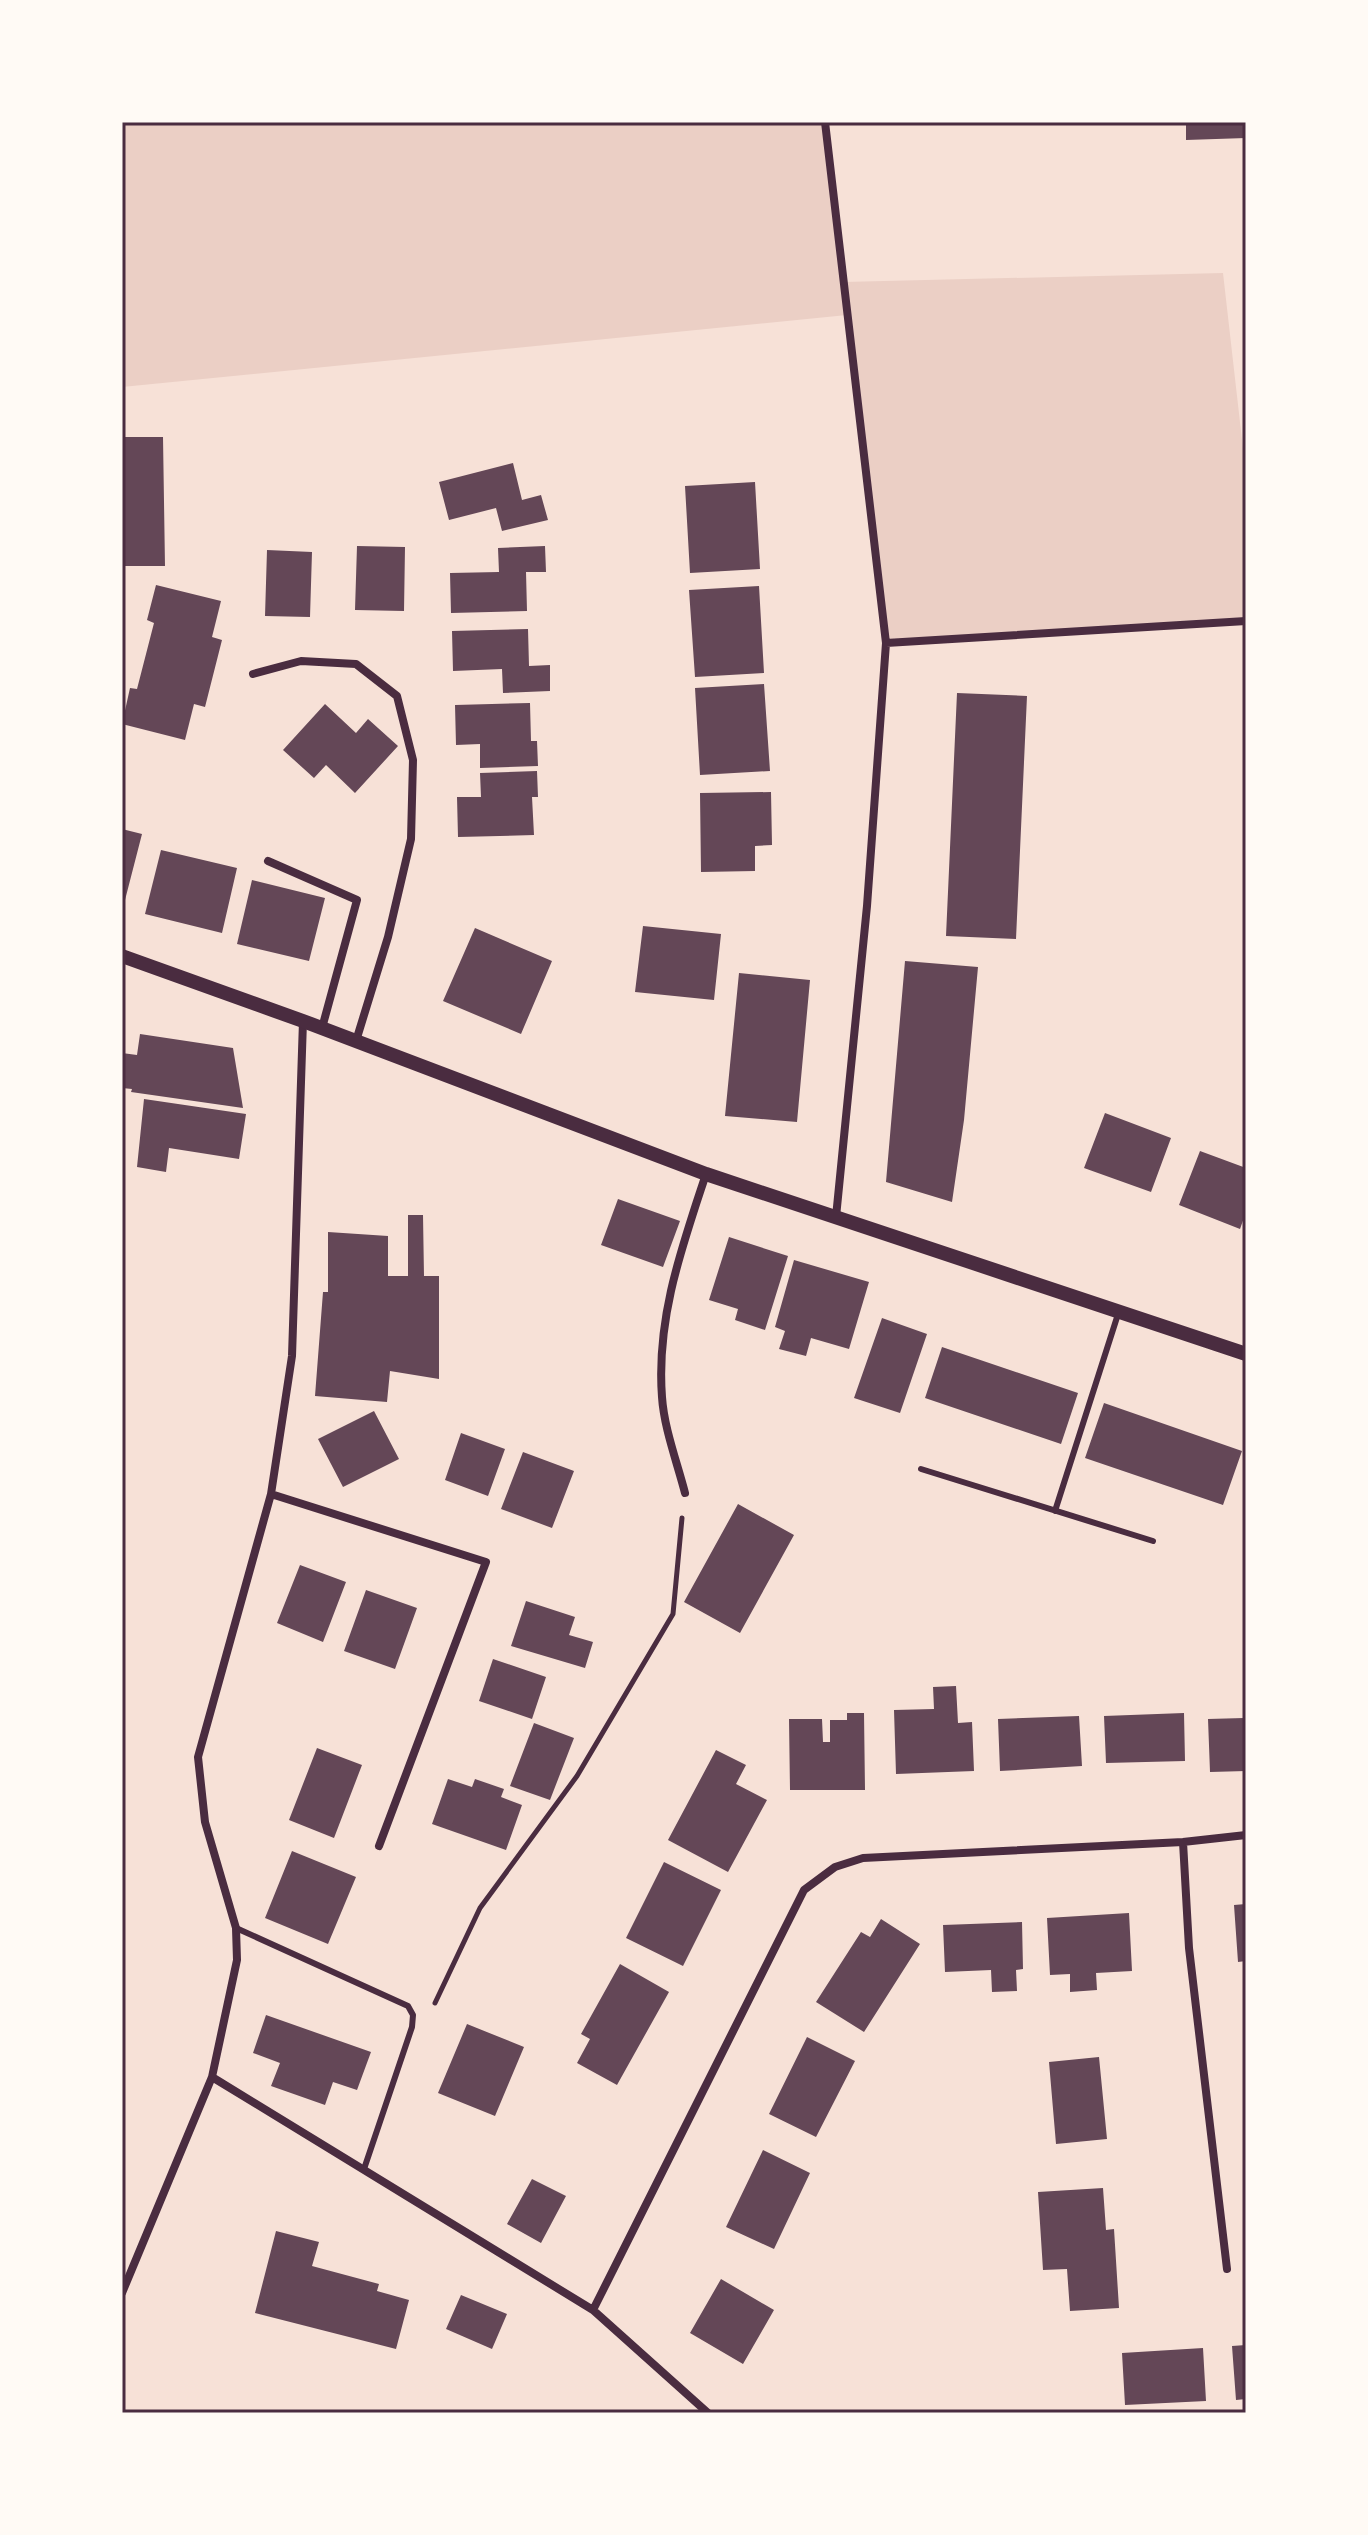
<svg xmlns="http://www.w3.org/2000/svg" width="1368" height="2535" viewBox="0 0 1368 2535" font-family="'Nunito Sans',sans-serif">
  <rect width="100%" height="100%" fill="#f7e1d7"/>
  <!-- green -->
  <path fill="#ebcfc5" d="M 122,122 L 825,122 L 843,282 L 1223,273 L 1246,475 L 1246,621 L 886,643 L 847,315 L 122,387 Z"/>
  <!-- building -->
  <path fill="#644757" d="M 1186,122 L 1246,122 L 1246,138 L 1186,140 Z
    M 122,437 L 163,437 L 165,566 L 122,566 Z
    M 513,463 L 522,500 L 541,495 L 548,520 L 502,531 L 496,508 L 449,520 L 439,482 Z
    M 755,482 L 760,569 L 690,573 L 685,486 Z
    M 357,546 L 405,547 L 404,611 L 355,610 Z
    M 545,546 L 546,572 L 526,572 L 527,611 L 451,613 L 450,573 L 499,572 L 498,548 Z
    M 267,550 L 312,552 L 310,617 L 265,616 Z
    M 156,585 L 221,601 L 212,637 L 222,640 L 205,707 L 194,704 L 185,740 L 122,724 L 130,688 L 137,689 L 154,623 L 147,620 Z
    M 759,586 L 764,673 L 695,677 L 689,590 Z
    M 528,629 L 529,666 L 550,665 L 550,691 L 503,693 L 502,669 L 453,671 L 452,631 Z
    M 764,684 L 770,771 L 700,775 L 695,688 Z
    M 957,693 L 1027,696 L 1016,939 L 946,936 Z
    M 530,703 L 531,741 L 537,741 L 538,766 L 480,768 L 480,744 L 456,745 L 455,705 Z
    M 325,704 L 356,733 L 368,719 L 398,746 L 355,793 L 326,765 L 314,778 L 283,750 Z
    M 537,771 L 538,797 L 532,797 L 534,835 L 458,837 L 457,797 L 481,797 L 480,773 Z
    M 771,792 L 772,845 L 755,846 L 755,871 L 701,872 L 700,793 Z
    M 122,829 L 142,834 L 125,900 L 122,900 Z
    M 161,850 L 237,868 L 222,933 L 145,914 Z
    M 252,880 L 325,898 L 309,961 L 237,944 Z
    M 643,926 L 721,934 L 714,1000 L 635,992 Z
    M 475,928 L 552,961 L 521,1034 L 443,1001 Z
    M 905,961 L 978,967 L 964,1120 L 952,1202 L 886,1182 Z
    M 739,973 L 810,980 L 797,1122 L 725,1116 Z
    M 140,1034 L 233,1048 L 243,1108 L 131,1092 L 132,1089 L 122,1088 L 122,1053 L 137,1055 Z
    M 144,1099 L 246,1114 L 239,1159 L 169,1148 L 166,1172 L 137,1167 Z
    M 1105,1113 L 1171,1138 L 1151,1192 L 1084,1168 Z
    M 1200,1151 L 1246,1168 L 1246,1212 L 1240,1229 L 1179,1205 Z
    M 618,1199 L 680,1221 L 663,1267 L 601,1245 Z
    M 408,1215 L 423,1215 L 424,1276 L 439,1276 L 439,1379 L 390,1371 L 387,1402 L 315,1396 L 323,1292 L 328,1292 L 328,1232 L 388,1236 L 388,1276 L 408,1276 Z
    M 729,1237 L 788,1256 L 765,1330 L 735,1320 L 738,1309 L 709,1300 Z
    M 794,1260 L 869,1282 L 849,1349 L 811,1338 L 806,1356 L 779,1349 L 785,1331 L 775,1327 Z
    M 882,1318 L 927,1334 L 900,1413 L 854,1398 Z
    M 942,1347 L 1078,1393 L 1061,1444 L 925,1398 Z
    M 1104,1403 L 1242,1451 L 1223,1505 L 1085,1458 Z
    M 374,1411 L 399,1459 L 343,1487 L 318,1439 Z
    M 461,1433 L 505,1449 L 488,1496 L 445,1480 Z
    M 523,1452 L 574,1471 L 552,1528 L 501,1509 Z
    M 738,1504 L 794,1535 L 740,1633 L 684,1602 Z
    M 300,1565 L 346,1582 L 323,1642 L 277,1623 Z
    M 366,1590 L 417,1608 L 395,1669 L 344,1651 Z
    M 526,1601 L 575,1617 L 569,1635 L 593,1642 L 585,1668 L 511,1646 Z
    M 493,1659 L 546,1677 L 532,1719 L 479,1701 Z
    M 956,1686 L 958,1723 L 972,1722 L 974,1771 L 896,1774 L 894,1710 L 934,1709 L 933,1687 Z
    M 847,1713 L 864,1713 L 865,1790 L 790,1790 L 789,1719 L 822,1719 L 823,1742 L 830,1742 L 830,1720 L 847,1720 Z
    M 1184,1713 L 1185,1761 L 1106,1763 L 1104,1716 Z
    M 1079,1716 L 1082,1766 L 1000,1771 L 998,1719 Z
    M 1244,1718 L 1246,1718 L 1246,1771 L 1210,1772 L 1208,1719 Z
    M 534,1723 L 574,1738 L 550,1800 L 510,1786 Z
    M 317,1748 L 362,1765 L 334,1838 L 289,1820 Z
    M 716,1750 L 746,1765 L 736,1784 L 767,1800 L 728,1872 L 668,1840 Z
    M 448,1779 L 472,1787 L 475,1779 L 504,1789 L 501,1797 L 522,1805 L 506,1850 L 432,1824 Z
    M 292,1851 L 356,1877 L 328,1944 L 265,1918 Z
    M 664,1862 L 721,1890 L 683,1966 L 626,1938 Z
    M 1246,1904 L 1246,1961 L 1238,1962 L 1234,1905 Z
    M 1129,1913 L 1132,1971 L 1096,1973 L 1097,1990 L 1070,1992 L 1070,1974 L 1050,1975 L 1047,1918 Z
    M 881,1919 L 920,1944 L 864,2032 L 816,2002 L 861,1932 L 870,1937 Z
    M 1022,1922 L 1023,1969 L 1016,1970 L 1017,1991 L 992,1992 L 991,1970 L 945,1972 L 943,1925 Z
    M 620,1964 L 669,1992 L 617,2085 L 577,2063 L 590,2039 L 581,2034 Z
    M 266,2015 L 371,2052 L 357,2090 L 333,2082 L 325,2105 L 271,2086 L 280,2063 L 253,2053 Z
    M 467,2024 L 524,2047 L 495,2116 L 438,2093 Z
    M 807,2037 L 855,2061 L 816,2137 L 769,2114 Z
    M 1099,2057 L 1107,2139 L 1056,2144 L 1049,2062 Z
    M 763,2150 L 810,2173 L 774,2249 L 726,2227 Z
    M 532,2179 L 566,2196 L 541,2243 L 507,2224 Z
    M 1103,2188 L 1106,2230 L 1114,2229 L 1119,2308 L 1070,2311 L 1067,2269 L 1043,2270 L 1038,2192 Z
    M 276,2231 L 319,2242 L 312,2266 L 379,2284 L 377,2291 L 409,2300 L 396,2349 L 255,2313 Z
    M 721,2279 L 774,2310 L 743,2364 L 690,2333 Z
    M 461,2295 L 507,2314 L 492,2349 L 446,2329 Z
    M 1246,2345 L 1246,2399 L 1236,2400 L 1232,2346 Z
    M 1203,2348 L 1206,2401 L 1125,2405 L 1122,2353 Z"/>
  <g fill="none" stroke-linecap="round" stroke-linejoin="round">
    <!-- path -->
    <path stroke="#4a2c40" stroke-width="5" d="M 435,2003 L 480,1908 L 577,1776 L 673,1614 L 682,1518"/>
    <!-- service -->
    <path stroke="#4a2c40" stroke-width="6" d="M 921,1469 L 1153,1541
      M 1055,1511 L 1119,1311
      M 236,1928 L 408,2006 L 413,2015 L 412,2027 L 364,2169"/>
    <!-- minor -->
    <path stroke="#4a2c40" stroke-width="8" d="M 825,122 L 886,643 L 867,906 L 836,1217
      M 886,643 L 1246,621
      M 253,674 L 301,661 L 356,664 L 397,696 L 413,760 L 411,839 L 388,937 L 356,1041
      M 268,861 L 357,900 L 322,1028
      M 685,1493 C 677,1462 664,1428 662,1397 C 656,1318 682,1247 706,1174
      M 271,1494 L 486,1562 L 379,1846
      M 1183,1842 L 1189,1948 L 1227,2269
      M 212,2077 L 593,2310 L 708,2413
      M 122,2293 L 212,2077 L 237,1960 L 236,1928 L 205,1822 L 198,1757 L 271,1494 L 292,1356 L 303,1021
      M 593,2310 L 804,1890 L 835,1867 L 863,1858 L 1183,1842 L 1246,1835"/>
    <!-- tertiary -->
    <path stroke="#4a2c40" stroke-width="14" d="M 122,956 L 303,1021 L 706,1174 L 1246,1354"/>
  </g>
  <!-- border -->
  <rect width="1368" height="2535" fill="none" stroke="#fffaf5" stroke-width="248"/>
  <rect x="124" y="124" width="1120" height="2287" fill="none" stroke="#4a2c40" stroke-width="3"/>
</svg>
